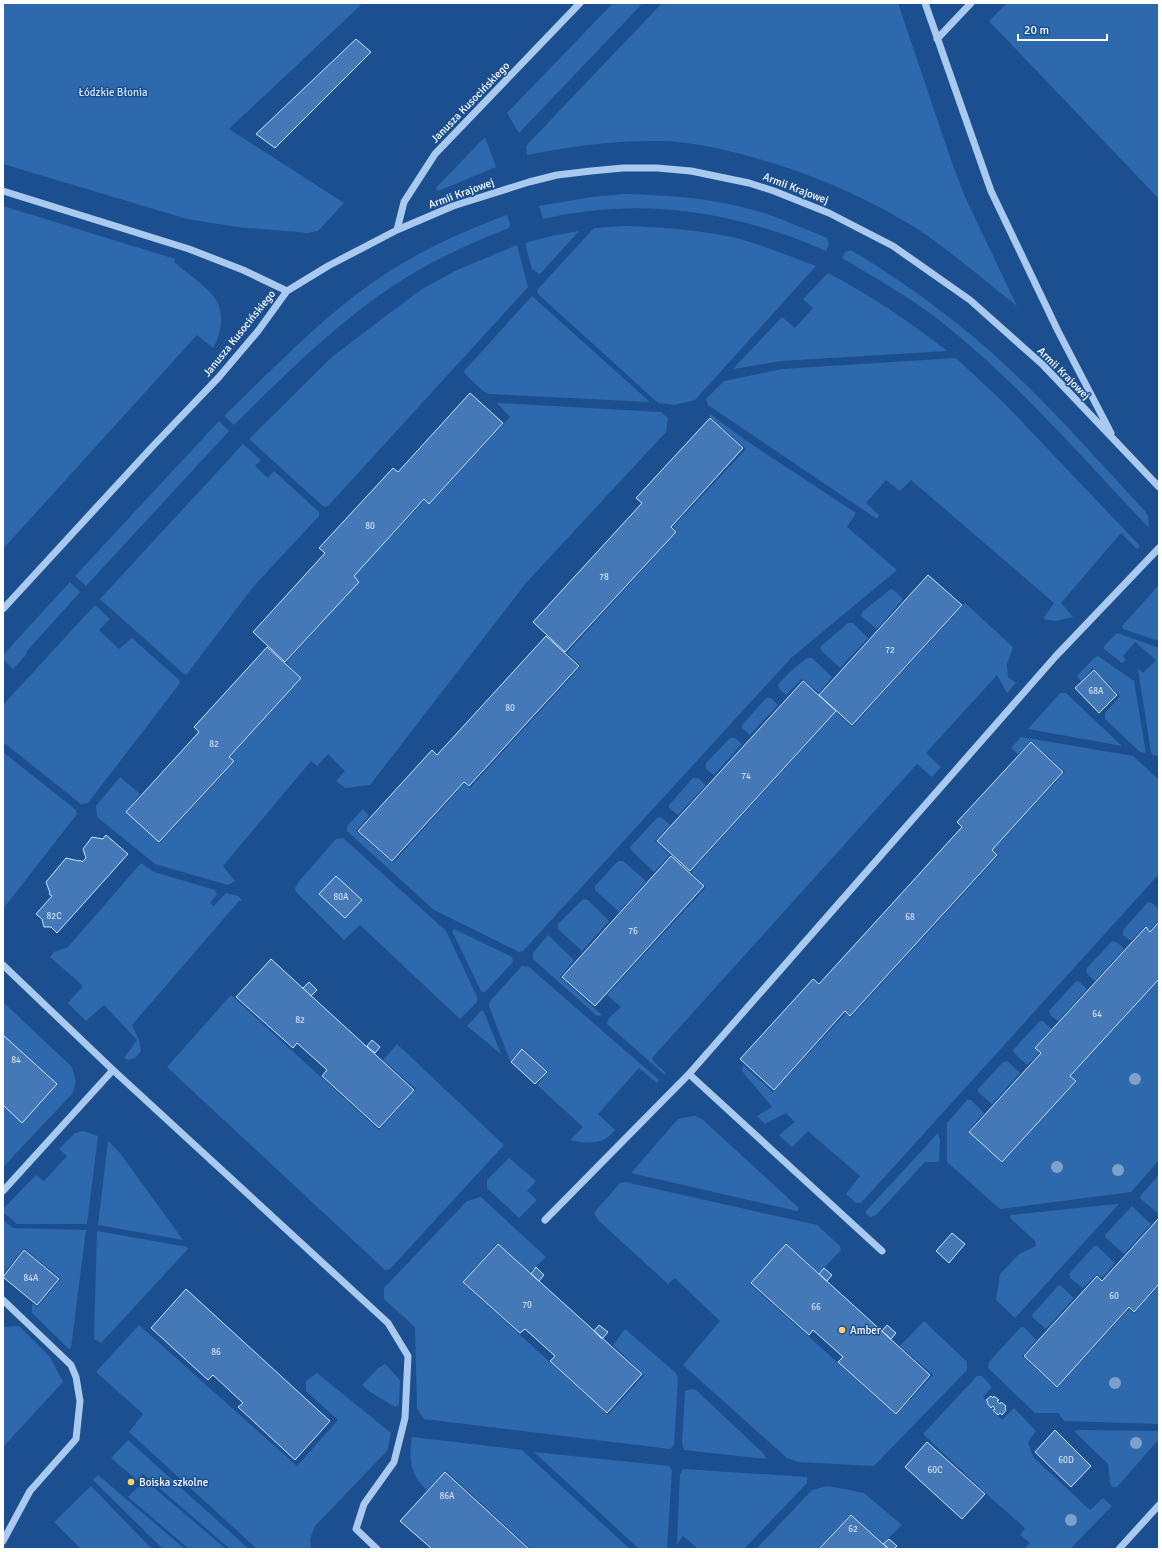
<svg xmlns="http://www.w3.org/2000/svg" width="1162" height="1552" viewBox="0 0 1162 1552" font-family="Signika,sans-serif">
  <rect width="100%" height="100%" fill="#1b4f8f"/>
  <!-- green -->
  <path fill="#2e69ad" fill-rule="evenodd" d="M 3,3 L 363,3 L 229,129 L 344,203 L 318,231 L 307,233 L 298,232 L 237,227 L 187,219 L 3,164 Z
    M 613,3 L 643,3 L 519,133 L 507,113 Z
    M 662,3 L 898,3 L 952,163 L 965,197 L 1017,306 C 984,280 953,253 919,230 C 910,224 900,219 890,213 C 844,187 799,170 748,156 C 719,148 691,142 662,141 C 616,140 571,146 527,155 L 526,146 Z
    M 1007,3 L 1159,3 L 1159,199 L 989,21 Z
    M 485,137 L 496,167 L 438,191 L 436,188 Z
    M 625,194 C 673,195 721,199 767,214 C 787,221 807,230 827,238 L 829,245 L 826,251 C 735,211 640,196 543,219 L 539,206 L 591,197 Z
    M 3,206 L 175,259 L 174,262 C 187,273 205,285 214,297 C 225,311 222,334 213,348 L 197,335 L 3,549 Z
    M 507,215 L 510,225 L 509,228 C 476,241 443,255 412,274 C 345,314 289,371 234,425 L 224,416 C 272,370 318,321 372,283 C 413,254 460,232 507,215 Z
    M 626,226 C 662,227 697,230 732,237 C 761,244 788,256 816,266 L 695,400 L 675,405 L 658,403 L 537,293 L 538,289 L 594,228 Z
    M 579,231 L 540,274 L 532,269 L 525,243 L 551,236 Z
    M 517,245 L 528,287 L 328,506 L 324,507 L 249,439 L 332,357 L 391,312 L 422,289 L 457,270 Z
    M 851,250 C 894,276 931,302 970,334 C 1033,386 1088,450 1144,510 L 1148,516 L 1149,528 C 1080,455 1014,378 935,317 C 906,295 874,277 842,258 L 845,252 Z
    M 828,273 C 870,295 909,321 947,351 L 781,361 L 733,369 L 782,317 L 795,328 L 813,308 L 803,299 Z
    M 532,296 L 650,402 L 489,394 L 483,391 L 465,374 L 464,371 Z
    M 956,358 L 1004,403 L 1140,546 L 1137,549 L 1121,533 L 1061,603 L 1073,617 L 1056,621 L 1043,619 L 1054,603 L 911,480 L 900,491 L 886,480 L 866,503 L 879,515 L 877,519 L 708,405 L 706,399 L 724,381 L 782,369 Z
    M 497,403 L 661,412 L 668,418 L 666,432 L 526,583 L 370,785 L 345,788 L 336,781 L 345,771 L 328,754 L 317,766 L 311,761 L 223,866 L 235,881 L 228,885 L 155,864 L 97,817 L 96,806 L 120,777 L 140,794 L 126,812 L 160,843 L 235,761 L 230,757 L 302,678 L 286,663 L 360,581 L 354,576 L 425,500 L 430,504 L 510,417 Z
    M 710,414 L 751,444 L 856,513 L 847,527 L 897,570 L 791,658 L 523,951 L 519,952 L 434,910 L 347,831 L 347,826 L 363,809 L 369,816 L 356,831 L 393,863 L 464,784 L 470,788 L 581,666 L 567,653 L 677,532 L 673,527 L 746,449 L 709,416 Z
    M 219,421 L 229,431 L 86,586 L 75,576 Z
    M 243,444 L 261,460 L 255,466 L 268,478 L 274,471 L 319,512 L 319,516 L 253,587 L 187,674 L 184,674 L 100,599 Z
    M 70,582 L 80,592 L 27,651 L 26,655 L 13,669 L 3,659 L 3,655 Z
    M 1159,585 L 1159,641 L 1123,629 L 1122,626 Z
    M 891,589 L 895,591 L 903,599 L 877,629 L 861,616 L 862,612 Z
    M 965,603 L 1013,647 L 1007,664 L 1008,677 L 1016,683 L 1007,693 L 997,675 L 926,753 L 941,767 L 932,777 L 917,764 L 652,1058 L 654,1062 L 666,1073 L 665,1075 L 607,1024 L 609,1018 L 621,1007 L 607,995 L 706,887 L 691,872 L 836,712 L 852,727 Z
    M 95,605 L 110,619 L 99,630 L 119,649 L 132,638 L 179,680 L 180,683 L 88,803 L 81,804 L 3,742 L 3,705 Z
    M 848,623 L 853,623 L 868,638 L 840,668 L 821,650 L 821,646 Z
    M 1117,633 L 1159,648 L 1159,756 L 1152,755 L 1151,752 L 1138,669 L 1143,673 L 1156,660 L 1135,642 L 1123,656 L 1126,660 L 1122,663 L 1104,649 L 1104,646 Z
    M 1098,656 L 1134,681 L 1146,753 L 1140,752 L 1105,719 L 1105,713 L 1120,696 L 1093,668 L 1081,681 L 1077,676 L 1094,658 Z
    M 807,658 L 812,658 L 832,677 L 819,693 L 802,679 L 786,695 L 779,689 L 778,684 L 792,670 Z
    M 1060,693 L 1066,693 L 1122,746 L 1028,729 Z
    M 766,698 L 771,698 L 778,705 L 750,735 L 742,728 L 742,725 Z
    M 1021,737 L 1133,756 L 1159,780 L 1159,874 L 861,1203 L 856,1203 L 846,1194 L 860,1176 L 808,1131 L 792,1147 L 779,1135 L 795,1122 L 786,1113 L 765,1124 L 757,1116 L 772,1107 L 742,1071 L 743,1065 L 773,1092 L 846,1013 L 851,1017 L 999,855 L 993,850 L 1065,772 L 1031,741 L 1018,754 L 1011,748 Z
    M 730,738 L 735,738 L 742,744 L 714,775 L 706,769 L 706,763 Z
    M 3,752 L 76,810 L 77,814 L 3,909 Z
    M 693,778 L 698,778 L 706,785 L 678,815 L 669,808 L 669,805 Z
    M 661,817 L 670,825 L 655,841 L 670,855 L 654,872 L 631,850 L 630,847 L 657,818 Z
    M 343,838 L 445,930 L 448,935 L 477,997 L 477,1002 L 460,1019 L 360,925 L 344,940 L 296,892 L 295,888 L 300,880 L 336,839 ZM 336,876 L 362,900 L 345,918 L 319,894 Z
    M 618,861 L 623,861 L 646,881 L 619,912 L 595,890 L 595,886 Z
    M 141,863 L 154,872 L 215,890 L 217,894 L 210,903 L 214,906 L 226,893 L 238,896 L 243,901 L 239,901 L 132,1025 L 139,1040 L 141,1051 L 135,1058 L 128,1060 L 124,1058 L 137,1040 L 104,1005 L 86,1021 L 68,1003 L 83,986 L 50,957 L 54,952 L 68,947 Z
    M 583,899 L 588,900 L 609,921 L 582,951 L 558,929 L 558,924 Z
    M 1148,902 L 1152,903 L 1159,909 L 1159,920 L 1150,930 L 1145,926 L 1131,941 L 1123,935 L 1123,930 Z
    M 454,929 L 512,957 L 513,962 L 485,992 L 481,991 L 452,931 Z
    M 548,935 L 574,960 L 560,977 L 602,1015 L 597,1016 L 533,959 L 533,953 Z
    M 1112,941 L 1118,943 L 1124,949 L 1095,981 L 1087,974 L 1086,969 Z
    M 522,966 L 529,967 L 659,1080 L 657,1083 L 639,1068 L 598,1114 L 615,1130 C 612,1133 609,1137 605,1139 C 595,1144 580,1143 570,1140 L 583,1127 L 537,1085 L 548,1072 L 523,1048 L 510,1061 L 489,1006 L 490,1001 Z
    M 1159,980 L 1159,1160 L 1131,1192 L 1000,1209 L 947,1162 L 947,1123 L 967,1100 L 971,1100 L 984,1113 L 968,1131 L 1002,1163 L 1077,1081 L 1071,1076 Z
    M 1076,981 L 1080,982 L 1087,989 L 1058,1021 L 1051,1016 L 1049,1011 Z
    M 231,995 L 379,1130 L 416,1089 L 383,1060 L 397,1044 L 504,1145 L 390,1269 L 385,1270 L 167,1067 Z
    M 3,1002 L 71,1066 C 76,1078 77,1082 72,1094 L 3,1167 Z
    M 482,1010 L 484,1012 L 501,1054 L 467,1026 Z
    M 1040,1021 L 1043,1021 L 1051,1029 L 1034,1048 L 1039,1053 L 1027,1065 L 1015,1054 L 1013,1050 Z
    M 1007,1061 L 1020,1073 L 992,1104 L 978,1092 L 978,1089 L 1003,1062 Z
    M 695,1116 L 702,1119 L 799,1208 L 797,1211 L 631,1173 L 678,1119 L 687,1117 Z
    M 83,1131 L 98,1136 L 87,1224 L 17,1224 L 3,1212 L 3,1209 L 36,1175 L 44,1181 L 67,1156 L 59,1149 L 75,1133 Z
    M 938,1133 L 940,1140 L 939,1162 L 925,1162 L 876,1215 L 871,1217 L 866,1214 L 866,1211 Z
    M 108,1141 L 120,1153 L 183,1240 L 98,1225 Z
    M 509,1158 L 536,1181 L 527,1191 L 537,1200 L 519,1218 L 487,1188 L 487,1180 Z
    M 1159,1175 L 1159,1214 L 1140,1198 L 1141,1195 Z
    M 625,1182 L 817,1225 L 840,1246 L 841,1250 L 819,1273 L 786,1243 L 750,1284 L 896,1415 L 933,1375 L 900,1346 L 924,1321 L 967,1362 L 967,1370 L 874,1466 L 798,1462 L 787,1458 L 683,1365 L 720,1321 L 675,1278 L 668,1284 L 599,1221 L 594,1213 L 620,1183 Z
    M 481,1197 L 546,1257 L 530,1272 L 497,1243 L 462,1282 L 608,1415 L 644,1375 L 613,1345 L 625,1329 L 676,1373 L 678,1378 L 674,1445 L 670,1449 L 424,1419 L 417,1408 L 415,1327 L 384,1299 L 384,1288 L 467,1201 Z
    M 1116,1204 L 1119,1204 L 1015,1318 L 996,1300 L 1000,1274 L 1019,1254 L 1036,1246 L 1035,1241 L 1010,1218 L 1011,1215 Z
    M 1132,1206 L 1151,1224 L 1124,1254 L 1106,1238 L 1105,1235 Z
    M 3,1220 L 13,1228 L 86,1230 L 71,1348 L 69,1349 L 32,1313 L 32,1303 L 37,1307 L 61,1279 L 24,1248 L 3,1274 Z
    M 97,1231 L 187,1247 L 188,1249 L 101,1343 L 94,1339 Z
    M 1094,1246 L 1097,1246 L 1115,1263 L 1102,1278 L 1097,1274 L 1083,1288 L 1070,1278 L 1069,1274 Z
    M 1060,1285 L 1074,1298 L 1046,1329 L 1033,1318 L 1032,1315 L 1058,1286 Z
    M 1159,1286 L 1159,1424 L 1064,1421 L 1058,1413 L 1035,1413 L 988,1368 L 989,1362 L 1021,1327 L 1024,1327 L 1036,1340 L 1022,1356 L 1057,1388 L 1129,1309 L 1134,1313 Z
    M 3,1325 L 5,1327 L 19,1326 L 50,1357 L 63,1382 L 3,1447 Z
    M 139,1325 L 297,1466 L 338,1420 L 306,1391 L 306,1381 L 317,1373 L 391,1433 L 387,1451 L 315,1526 L 310,1539 L 311,1549 L 257,1549 L 129,1432 L 143,1414 L 96,1372 Z
    M 385,1364 L 400,1380 L 399,1404 L 395,1407 L 369,1391 L 362,1385 L 377,1369 Z
    M 977,1376 L 982,1376 L 992,1387 L 983,1397 L 1002,1420 L 1014,1408 L 1036,1431 L 1028,1442 L 1033,1457 L 1090,1510 L 1103,1498 L 1112,1506 L 1070,1549 L 1024,1549 L 1030,1543 L 1020,1535 L 1025,1528 L 992,1499 L 923,1434 Z
    M 692,1389 L 696,1390 L 765,1455 L 766,1459 L 684,1450 L 682,1443 L 685,1391 Z
    M 1078,1430 L 1159,1431 L 1159,1439 L 1117,1487 L 1113,1487 L 1110,1484 L 1108,1464 L 1074,1431 Z
    M 412,1437 L 522,1450 L 630,1549 L 531,1549 L 446,1471 L 427,1490 C 409,1474 409,1459 412,1437 Z
    M 128,1440 L 249,1549 L 230,1549 L 143,1474 L 137,1480 L 111,1458 Z
    M 534,1452 L 669,1466 L 672,1470 L 667,1549 L 639,1549 Z
    M 683,1469 L 807,1477 L 807,1483 L 744,1549 L 698,1549 L 683,1536 L 677,1544 L 680,1474 Z
    M 98,1475 L 185,1549 L 163,1549 L 93,1480 Z
    M 145,1480 L 226,1549 L 189,1549 L 128,1497 Z
    M 91,1486 L 152,1549 L 153,1549 L 81,1549 L 54,1522 Z
    M 828,1486 L 864,1493 L 902,1525 L 883,1543 L 851,1514 L 818,1549 L 756,1549 L 812,1490 Z"/>
  <!-- building -->
  <path fill="#4478b7" stroke="#cfe3fa" d="M 356,39 L 371,52 L 275,148 L 256,134 Z
    M 470,393 L 503,423 L 429,504 L 424,499 L 354,576 L 359,582 L 285,662 L 253,632 L 325,553 L 319,548 L 393,468 L 398,472 Z
    M 710,418 L 743,448 L 671,527 L 676,532 L 565,652 L 533,622 L 642,503 L 636,498 Z
    M 928,575 L 962,605 L 852,725 L 819,695 Z
    M 546,636 L 579,666 L 469,786 L 464,782 L 392,861 L 358,831 L 432,750 L 437,755 Z
    M 267,647 L 301,678 L 229,757 L 234,761 L 159,842 L 126,812 L 199,732 L 194,727 Z
    M 1094,670 L 1117,695 L 1099,713 L 1075,688 Z
    M 803,681 L 836,711 L 690,871 L 657,841 Z
    M 1031,742 L 1063,772 L 992,850 L 997,855 L 850,1016 L 845,1011 L 774,1090 L 740,1059 L 813,979 L 819,984 L 962,827 L 957,822 Z
    M 106,835 L 128,854 L 57,933 L 51,927 L 44,927 L 42,919 L 36,914 L 52,896 L 49,894 L 50,893 L 46,882 L 66,858 L 79,861 L 80,860 L 82,862 L 86,858 L 83,849 L 92,837 L 103,839 Z
    M 671,856 L 704,886 L 595,1006 L 562,977 Z
    M 336,876 L 362,900 L 345,918 L 319,894 Z
    M 1159,922 L 1159,979 L 1070,1076 L 1076,1081 L 1002,1162 L 969,1132 L 1041,1053 L 1035,1048 L 1146,927 L 1150,932 Z
    M 271,959 L 414,1090 L 379,1128 L 322,1076 L 327,1070 L 297,1043 L 293,1048 L 236,997 Z
    M 309,982 L 317,990 L 311,996 L 303,988 Z
    M 3,1035 L 57,1084 L 22,1123 L 3,1105 Z
    M 372,1040 L 380,1047 L 375,1053 L 367,1046 Z
    M 522,1049 L 547,1072 L 535,1084 L 511,1062 Z
    M 1159,1218 L 1159,1284 L 1134,1312 L 1129,1307 L 1057,1387 L 1024,1356 L 1097,1276 L 1102,1281 Z
    M 952,1233 L 965,1244 L 949,1263 L 936,1251 Z
    M 498,1244 L 642,1374 L 607,1413 L 550,1361 L 555,1356 L 525,1329 L 520,1333 L 463,1282 Z
    M 786,1244 L 930,1375 L 896,1414 L 838,1362 L 843,1357 L 813,1330 L 809,1335 L 751,1283 Z
    M 24,1250 L 59,1279 L 37,1305 L 3,1277 Z
    M 536,1267 L 544,1275 L 539,1281 L 531,1274 Z
    M 824,1268 L 832,1275 L 827,1281 L 819,1274 Z
    M 186,1289 L 330,1421 L 295,1460 L 238,1407 L 243,1403 L 213,1375 L 208,1380 L 151,1328 Z
    M 599,1325 L 608,1332 L 602,1339 L 594,1331 Z
    M 887,1325 L 896,1333 L 891,1339 L 882,1331 Z
    M 991,1396 L 993,1398 L 994,1396 L 999,1400 L 997,1401 L 1000,1404 L 1001,1402 L 1006,1406 L 1005,1408 L 1006,1410 L 1002,1415 L 1000,1413 L 998,1415 L 993,1410 L 995,1409 L 993,1406 L 991,1408 L 987,1403 L 988,1402 L 986,1400 Z
    M 1055,1430 L 1091,1466 L 1071,1487 L 1035,1452 Z
    M 927,1442 L 985,1494 L 962,1519 L 905,1467 Z
    M 445,1472 L 529,1549 L 432,1549 L 400,1521 Z
    M 851,1515 L 883,1544 L 889,1549 L 819,1549 Z
    M 889,1539 L 897,1546 L 894,1549 L 889,1549 L 883,1544 Z"/>
  <g fill="none" stroke-linecap="round" stroke-linejoin="round">
    <!-- minor -->
    <path stroke="#a9c9ee" stroke-width="7" d="M 925,3 L 991,191 L 1058,331 L 1111,433
      M 937,39 L 971,3
      M 3,191 L 189,249 L 243,270 L 287,291
      M 397,230 L 404,202 L 435,154 L 580,3
      M 3,609 L 152,447 L 219,377 L 258,331 L 287,291 L 328,266 L 397,230 L 453,206 L 529,182 L 557,175 L 591,171 L 623,168 L 657,168 L 691,171 L 749,183 L 774,191 L 829,213 L 893,246 L 970,300 L 1043,365 L 1159,487
      M 3,965 L 113,1070 L 388,1323 L 408,1356 L 405,1418 L 394,1462 L 364,1504 L 356,1529 L 377,1549
      M 689,1074 L 882,1251
      M 3,1191 L 113,1070
      M 545,1220 L 689,1074 L 1055,657 L 1159,548
      M 3,1300 L 71,1365 L 76,1377 L 80,1401 L 76,1439 L 30,1491 L 3,1541
      M 1119,1549 L 1159,1505"/>
  </g>
  <!-- trees -->
  <g fill="#7ea0ca">
    <circle cx="1135" cy="1079" r="6"/>
    <circle cx="1057" cy="1167" r="6"/>
    <circle cx="1118" cy="1170" r="6"/>
    <circle cx="1115" cy="1383" r="6"/>
    <circle cx="1136" cy="1443" r="6"/>
    <circle cx="1071" cy="1520" r="6"/>
  </g>
  <!-- markers -->
  <g fill="#ffd166" stroke="#1b4f8f" stroke-width="1.5">
    <circle cx="842" cy="1330" r="4"/>
    <circle cx="131" cy="1482" r="4"/>
  </g>
  <g text-anchor="middle" stroke-width="3" stroke-linejoin="round" paint-order="stroke">
    <!-- number labels -->
    <g font-size="9" fill="#d0dded">
      <text x="370" y="529">80</text>
      <text x="604" y="580">78</text>
      <text x="890" y="653">72</text>
      <text x="1096" y="694">68A</text>
      <text x="510" y="711">80</text>
      <text x="214" y="747">82</text>
      <text x="746" y="779">74</text>
      <text x="341" y="900">80A</text>
      <text x="54" y="919">82C</text>
      <text x="910" y="920">68</text>
      <text x="633" y="934">76</text>
      <text x="1097" y="1017">64</text>
      <text x="300" y="1023">82</text>
      <text x="16" y="1063">84</text>
      <text x="31" y="1281">84A</text>
      <text x="1114" y="1299">60</text>
      <text x="527" y="1308">70</text>
      <text x="816" y="1310">66</text>
      <text x="216" y="1355">86</text>
      <text x="1066" y="1463">60D</text>
      <text x="935" y="1473">60C</text>
      <text x="447" y="1499">86A</text>
      <text x="853" y="1532">62</text>
    </g>
    <!-- park labels -->
    <g font-size="11" fill="#cfe3fa" stroke="#1b4f8f">
      <text x="113" y="96">Łódzkie Błonia</text>
    </g>
    <!-- street labels -->
    <g font-size="11" fill="#fff" stroke="#1b4f8f">
      <text transform="translate(470 102) rotate(-46)" y="4">Janusza Kusocińskiego</text>
      <text transform="translate(796 188) rotate(21)" y="4">Armii Krajowej</text>
      <text transform="translate(461 193) rotate(-20)" y="4">Armii Krajowej</text>
      <text transform="translate(239 333) rotate(-51)" y="4">Janusza Kusocińskiego</text>
      <text transform="translate(1064 373) rotate(45)" y="4">Armii Krajowej</text>
    </g>
    <!-- poi labels -->
    <g font-size="11" fill="#fff" stroke="#1b4f8f" text-anchor="start">
      <text x="850" y="1334">Amber</text>
      <text x="139" y="1486">Boiska szkolne</text>
    </g>
  </g>
  <!-- border -->
  <rect width="1162" height="1552" fill="none" stroke="#ffffff" stroke-width="8"/>
  <!-- scale -->
  <path d="M1018 34v6h89v-6" fill="none" stroke="#ffffff" stroke-width="2"/>
  <text x="1024" y="34" font-size="12" fill="#ffffff" stroke="#1b4f8f" stroke-width="3" paint-order="stroke">20 m</text>
</svg>
